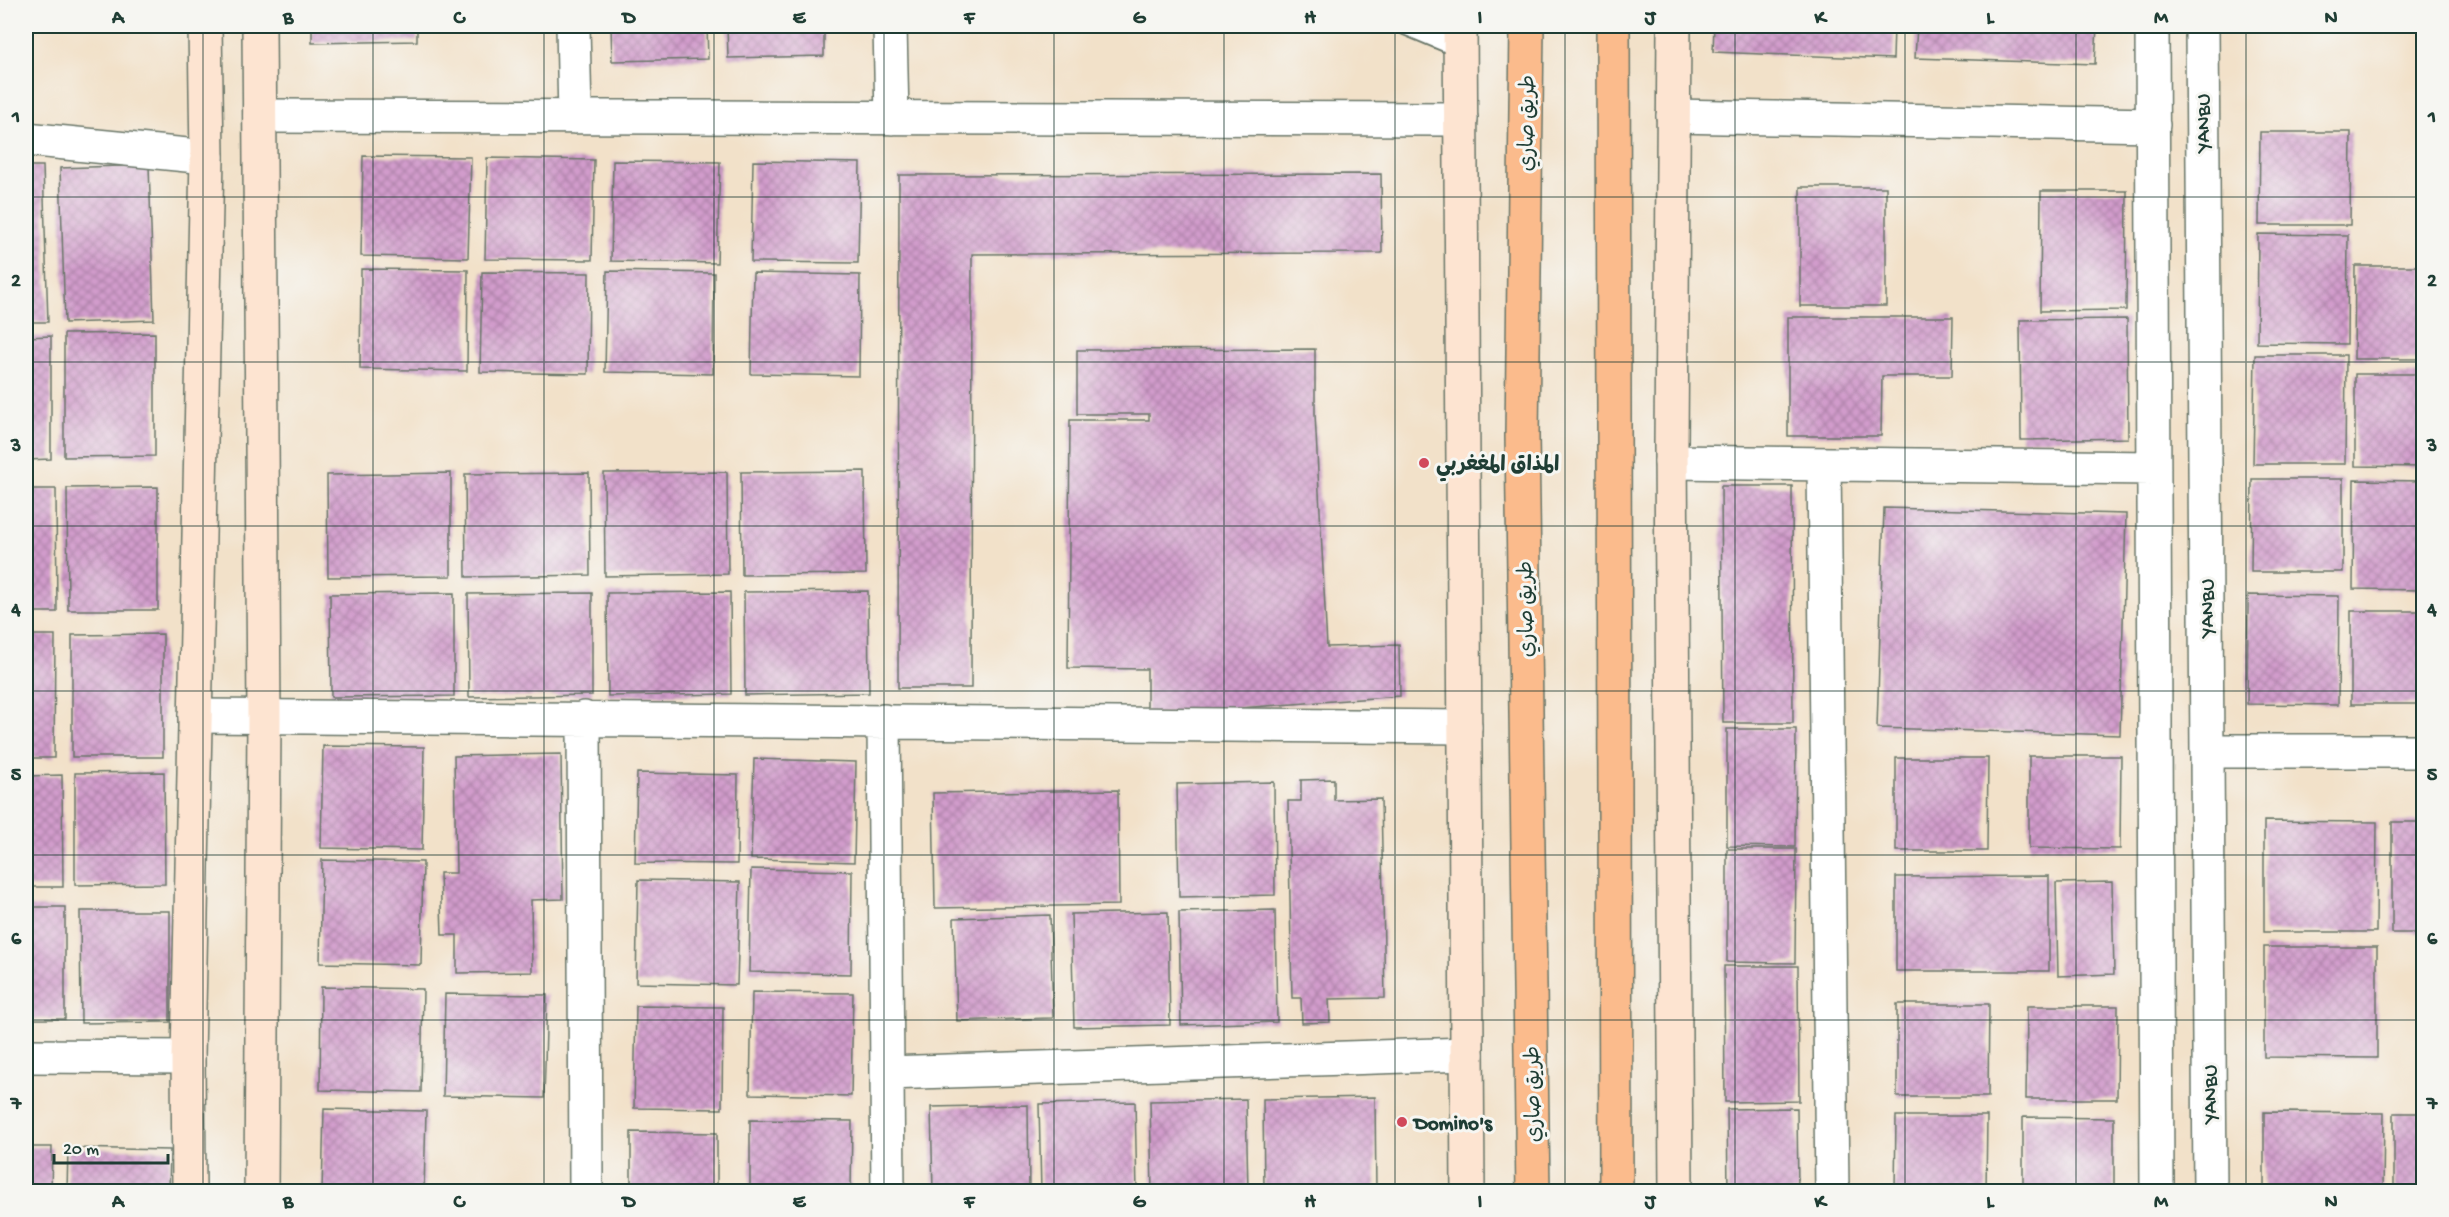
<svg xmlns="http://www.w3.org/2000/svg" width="2449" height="1217" viewBox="0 0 2449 1217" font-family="'Gochi Hand','Playpen Sans Arabic',sans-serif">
  <defs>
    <pattern id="building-cross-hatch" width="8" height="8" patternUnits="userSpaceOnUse" patternTransform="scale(1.5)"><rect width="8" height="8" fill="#d29ccc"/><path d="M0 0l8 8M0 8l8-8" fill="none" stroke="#aa80a6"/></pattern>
  </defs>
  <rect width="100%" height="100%" fill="#f6f6f2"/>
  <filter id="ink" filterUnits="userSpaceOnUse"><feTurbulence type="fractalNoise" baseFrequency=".0167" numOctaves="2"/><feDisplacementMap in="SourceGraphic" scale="12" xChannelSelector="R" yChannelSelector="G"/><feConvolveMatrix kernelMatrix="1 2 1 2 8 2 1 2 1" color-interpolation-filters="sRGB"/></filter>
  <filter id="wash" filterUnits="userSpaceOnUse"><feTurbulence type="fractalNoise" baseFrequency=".008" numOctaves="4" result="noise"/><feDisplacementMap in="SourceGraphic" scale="24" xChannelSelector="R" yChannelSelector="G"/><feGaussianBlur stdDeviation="1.35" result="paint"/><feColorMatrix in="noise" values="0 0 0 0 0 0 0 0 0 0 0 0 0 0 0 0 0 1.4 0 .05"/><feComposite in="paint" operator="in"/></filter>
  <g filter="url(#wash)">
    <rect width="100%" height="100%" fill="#f2e1c9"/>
    <g id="blocks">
      <!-- building -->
      <path fill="url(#building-cross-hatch)" d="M 312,26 L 417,26 L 417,41 L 312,43 Z
        M 611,26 L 707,26 L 708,59 L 612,61 Z
        M 727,26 L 824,26 L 824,56 L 728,58 Z
        M 1714,26 L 1894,26 L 1893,59 L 1713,52 Z
        M 1917,26 L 2097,26 L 2095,64 L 1915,58 Z
        M 2260,132 L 2351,132 L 2350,225 L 2259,225 Z
        M 363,156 L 471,157 L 468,258 L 361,256 Z
        M 487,158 L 594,160 L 592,260 L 485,259 Z
        M 613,161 L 720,162 L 717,263 L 611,261 Z
        M 753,161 L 860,163 L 858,263 L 751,262 Z
        M 149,165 L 154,320 L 65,323 L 60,168 Z
        M 26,166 L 43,166 L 48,322 L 26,322 Z
        M 1381,174 L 1382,253 L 972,254 L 971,688 L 898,688 L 899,175 Z
        M 1800,187 L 1886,187 L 1886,306 L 1800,306 Z
        M 2041,191 L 2127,191 L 2126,310 L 2040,311 Z
        M 2258,234 L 2348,235 L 2347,344 L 2257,343 Z
        M 2355,266 L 2424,266 L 2424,359 L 2354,359 Z
        M 361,269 L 468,270 L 467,371 L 360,369 Z
        M 607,271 L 714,273 L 713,374 L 605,372 Z
        M 482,272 L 589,273 L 588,374 L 480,372 Z
        M 753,273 L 860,275 L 859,376 L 751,374 Z
        M 1788,317 L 1953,317 L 1952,376 L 1882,376 L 1881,436 L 1788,436 Z
        M 2127,319 L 2128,438 L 2021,440 L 2020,320 Z
        M 155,333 L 155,456 L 64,457 L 64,334 Z
        M 51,336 L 51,459 L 26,460 L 26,337 Z
        M 1315,349 L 1315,414 L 1327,647 L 1399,645 L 1400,696 L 1147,715 L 1147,669 L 1068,668 L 1070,420 L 1149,420 L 1149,414 L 1077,414 L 1077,350 Z
        M 2255,355 L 2346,355 L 2345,464 L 2253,464 Z
        M 2355,374 L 2424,374 L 2424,467 L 2355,466 Z
        M 865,471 L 866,574 L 742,575 L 741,472 Z
        M 727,472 L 728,574 L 605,576 L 604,473 Z
        M 451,473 L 451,576 L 328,577 L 327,475 Z
        M 589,473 L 590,575 L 466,577 L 465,474 Z
        M 2252,479 L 2343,479 L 2343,572 L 2251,572 Z
        M 2354,480 L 2424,481 L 2424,590 L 2353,589 Z
        M 1721,486 L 1792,486 L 1793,723 L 1723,723 Z
        M 158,487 L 158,610 L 68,610 L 67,488 Z
        M 26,489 L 56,489 L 57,612 L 26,612 Z
        M 1884,508 L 2126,514 L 2120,735 L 1877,728 Z
        M 868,591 L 869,693 L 745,695 L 744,592 Z
        M 730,592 L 731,694 L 608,696 L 607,593 Z
        M 454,593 L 454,696 L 331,697 L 330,594 Z
        M 592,593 L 592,695 L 469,697 L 468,594 Z
        M 2248,595 L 2339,596 L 2338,705 L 2247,704 Z
        M 2351,611 L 2424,611 L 2424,704 L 2351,704 Z
        M 163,634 L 163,757 L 72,757 L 72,635 Z
        M 26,635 L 55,635 L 54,758 L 26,758 Z
        M 1727,729 L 1796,729 L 1795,847 L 1727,846 Z
        M 323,746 L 424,747 L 422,850 L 321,848 Z
        M 561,754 L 563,899 L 531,900 L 532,972 L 457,973 L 457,935 L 442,935 L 440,873 L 456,873 L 454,756 Z
        M 2029,756 L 2121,756 L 2120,849 L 2029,848 Z
        M 1896,758 L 1988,758 L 1987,851 L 1896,851 Z
        M 754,759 L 856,762 L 854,862 L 751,859 Z
        M 164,772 L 165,884 L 75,885 L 75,773 Z
        M 637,773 L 738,775 L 737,864 L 635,863 Z
        M 62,775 L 63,887 L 26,887 L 26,776 Z
        M 1334,779 L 1334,800 L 1381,799 L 1385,998 L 1329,999 L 1330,1022 L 1302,1023 L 1301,998 L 1292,998 L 1288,801 L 1301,801 L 1301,780 Z
        M 1274,782 L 1275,895 L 1179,897 L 1177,784 Z
        M 1118,790 L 1119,905 L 935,908 L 933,793 Z
        M 2264,821 L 2377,822 L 2376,932 L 2264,932 Z
        M 2392,822 L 2424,822 L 2424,933 L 2392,933 Z
        M 1727,849 L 1796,849 L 1795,963 L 1727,962 Z
        M 322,860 L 423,862 L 421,965 L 320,963 Z
        M 751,869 L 852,871 L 851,974 L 749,972 Z
        M 2049,876 L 2049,971 L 1896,971 L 1896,877 Z
        M 638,880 L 740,882 L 737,985 L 636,983 Z
        M 2112,882 L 2114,974 L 2058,976 L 2056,883 Z
        M 26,907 L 65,907 L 65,1019 L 26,1019 Z
        M 1275,910 L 1277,1022 L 1181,1025 L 1179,912 Z
        M 80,911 L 170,911 L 170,1022 L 81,1023 Z
        M 1168,912 L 1170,1025 L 1074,1027 L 1071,914 Z
        M 1050,915 L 1053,1018 L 957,1021 L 954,918 Z
        M 2264,947 L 2377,947 L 2377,1058 L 2264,1057 Z
        M 1724,966 L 1798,966 L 1799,1101 L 1725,1102 Z
        M 321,987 L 423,989 L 421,1092 L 320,1090 Z
        M 752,992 L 853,993 L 851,1096 L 750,1094 Z
        M 445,994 L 547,995 L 544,1098 L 443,1096 Z
        M 1897,1004 L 1989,1004 L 1988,1097 L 1897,1097 Z
        M 636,1006 L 723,1007 L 722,1109 L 634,1108 Z
        M 2027,1006 L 2118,1006 L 2117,1099 L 2026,1099 Z
        M 1375,1097 L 1376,1192 L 1264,1192 L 1263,1099 Z
        M 1246,1099 L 1248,1192 L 1152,1192 L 1150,1101 Z
        M 1135,1102 L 1137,1192 L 1041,1192 L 1039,1104 Z
        M 1028,1105 L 1029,1192 L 933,1192 L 931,1107 Z
        M 1797,1108 L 1798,1192 L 1728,1192 L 1727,1109 Z
        M 324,1109 L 426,1111 L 424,1192 L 322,1192 Z
        M 2264,1112 L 2384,1113 L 2383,1192 L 2264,1192 Z
        M 2394,1113 L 2424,1113 L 2424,1192 L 2394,1192 Z
        M 1896,1116 L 1987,1116 L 1986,1192 L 1895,1192 Z
        M 2023,1117 L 2114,1118 L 2114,1192 L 2023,1192 Z
        M 750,1120 L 852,1121 L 851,1192 L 750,1192 Z
        M 631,1132 L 717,1133 L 717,1192 L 631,1192 Z
        M 26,1147 L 52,1147 L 51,1192 L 26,1192 Z
        M 68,1148 L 170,1150 L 169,1192 L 67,1192 Z"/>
    </g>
  </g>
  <g filter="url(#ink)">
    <use href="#blocks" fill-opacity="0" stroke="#697668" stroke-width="1.5"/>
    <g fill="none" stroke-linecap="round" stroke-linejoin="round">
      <!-- lane casing -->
      <g stroke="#697668" stroke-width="20">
        <path id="lane" d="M 1405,26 L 1460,49"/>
      </g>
      <!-- street casing -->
      <g stroke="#697668" stroke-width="36">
        <path id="street" d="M 573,26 L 575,117
          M 890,26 L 892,118
          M 2152,26 L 2157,1192
          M 2202,26 L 2210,1192
          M 260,116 L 1461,119
          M 1673,116 L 2153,125
          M 26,139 L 207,157
          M 1671,462 L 2154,468
          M 1824,464 L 1832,1192
          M 195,716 L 1465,727
          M 584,718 L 586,1192
          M 884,721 L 888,1192
          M 2207,751 L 2424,751
          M 26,1056 L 188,1057
          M 887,1073 L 1467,1054"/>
      </g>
      <!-- secondary casing -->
      <g stroke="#697668" stroke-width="36">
        <path id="secondary" d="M 259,26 L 264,717 L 261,1192
          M 1460,26 L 1468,1192
          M 1674,26 L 1671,447 L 1676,1192
          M 189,1192 L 188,1057 L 207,157 L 205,26"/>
      </g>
      <!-- primary casing -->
      <g stroke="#697668" stroke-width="36">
        <path id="primary" d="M 1527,26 L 1522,436 L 1533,1192
          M 1613,26 L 1616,1192"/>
      </g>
      <!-- lane -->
      <use href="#lane" stroke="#fff" stroke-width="16"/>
      <!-- street -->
      <use href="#street" stroke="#fff" stroke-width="33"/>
      <!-- secondary -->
      <use href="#secondary" stroke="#fde4d1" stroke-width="33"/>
      <!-- primary -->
      <use href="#primary" stroke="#fbbb8c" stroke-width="33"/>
    </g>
  </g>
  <!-- grid -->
  <path fill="none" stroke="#1f3d34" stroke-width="1.5" stroke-opacity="0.55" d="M 203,26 L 203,1192M 373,26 L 373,1192M 544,26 L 544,1192M 714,26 L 714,1192M 884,26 L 884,1192M 1054,26 L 1054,1192M 1224,26 L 1224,1192M 1395,26 L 1395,1192M 1565,26 L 1565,1192M 1735,26 L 1735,1192M 1905,26 L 1905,1192M 2076,26 L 2076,1192M 2246,26 L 2246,1192M 26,197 L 2424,197M 26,362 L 2424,362M 26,526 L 2424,526M 26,691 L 2424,691M 26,855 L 2424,855M 26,1020 L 2424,1020"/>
  <!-- markers -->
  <g fill="#d1495b" stroke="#f6f6f2" stroke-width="2">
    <circle cx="1424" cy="463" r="6"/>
    <circle cx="1402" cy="1122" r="6"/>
  </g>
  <g text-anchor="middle" stroke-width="6" stroke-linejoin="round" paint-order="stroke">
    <!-- street labels -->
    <g font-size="21" fill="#1f3d34" stroke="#f6f6f2">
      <text transform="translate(1526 123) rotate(-89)" y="7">طريق صاري</text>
      <text transform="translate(2202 123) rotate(-90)" y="7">YANBU</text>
      <text transform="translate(2206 608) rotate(-90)" y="7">YANBU</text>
      <text transform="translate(1525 609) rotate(-91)" y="7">طريق صاري</text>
      <text transform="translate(1532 1094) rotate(-91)" y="7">طريق صاري</text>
      <text transform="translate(2209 1094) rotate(-90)" y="7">YANBU</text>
    </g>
    <!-- poi labels -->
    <g font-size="21" font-weight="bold" fill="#1f3d34" stroke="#f6f6f2" text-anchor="start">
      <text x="1436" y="470">المذاق المغغربي</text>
      <text x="1414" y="1129">Domino's</text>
    </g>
  </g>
  <!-- margin -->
  <rect width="2449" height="1217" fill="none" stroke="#f6f6f2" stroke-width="66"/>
  <!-- scale -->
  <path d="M54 1154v9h114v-9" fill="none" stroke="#1f3d34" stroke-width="3"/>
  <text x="63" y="1154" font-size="18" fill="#1f3d34" stroke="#f6f6f2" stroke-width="4.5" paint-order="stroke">20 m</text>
  <rect x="33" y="33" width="2383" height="1151" fill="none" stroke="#1f3d34" stroke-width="2"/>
  <g font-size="20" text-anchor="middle" font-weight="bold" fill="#1f3d34">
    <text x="118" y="23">A</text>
    <text x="288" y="23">B</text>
    <text x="459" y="23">C</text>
    <text x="629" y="23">D</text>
    <text x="799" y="23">E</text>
    <text x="969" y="23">F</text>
    <text x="1139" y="23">G</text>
    <text x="1310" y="23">H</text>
    <text x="1480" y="23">I</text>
    <text x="1650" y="23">J</text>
    <text x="1820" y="23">K</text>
    <text x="1990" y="23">L</text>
    <text x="2161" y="23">M</text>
    <text x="2331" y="23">N</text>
    <text x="16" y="122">1</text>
    <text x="2432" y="122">1</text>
    <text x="16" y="286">2</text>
    <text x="2432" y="286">2</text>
    <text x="16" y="451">3</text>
    <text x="2432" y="451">3</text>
    <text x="16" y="615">4</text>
    <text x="2432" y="615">4</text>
    <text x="16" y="780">5</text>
    <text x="2432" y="780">5</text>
    <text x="16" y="944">6</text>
    <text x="2432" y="944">6</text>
    <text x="16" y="1109">7</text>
    <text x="2432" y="1109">7</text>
    <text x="118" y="1207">A</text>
    <text x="288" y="1207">B</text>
    <text x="459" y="1207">C</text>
    <text x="629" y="1207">D</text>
    <text x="799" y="1207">E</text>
    <text x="969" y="1207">F</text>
    <text x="1139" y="1207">G</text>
    <text x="1310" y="1207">H</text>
    <text x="1480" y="1207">I</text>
    <text x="1650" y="1207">J</text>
    <text x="1820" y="1207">K</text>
    <text x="1990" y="1207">L</text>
    <text x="2161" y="1207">M</text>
    <text x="2331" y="1207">N</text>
  </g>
</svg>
